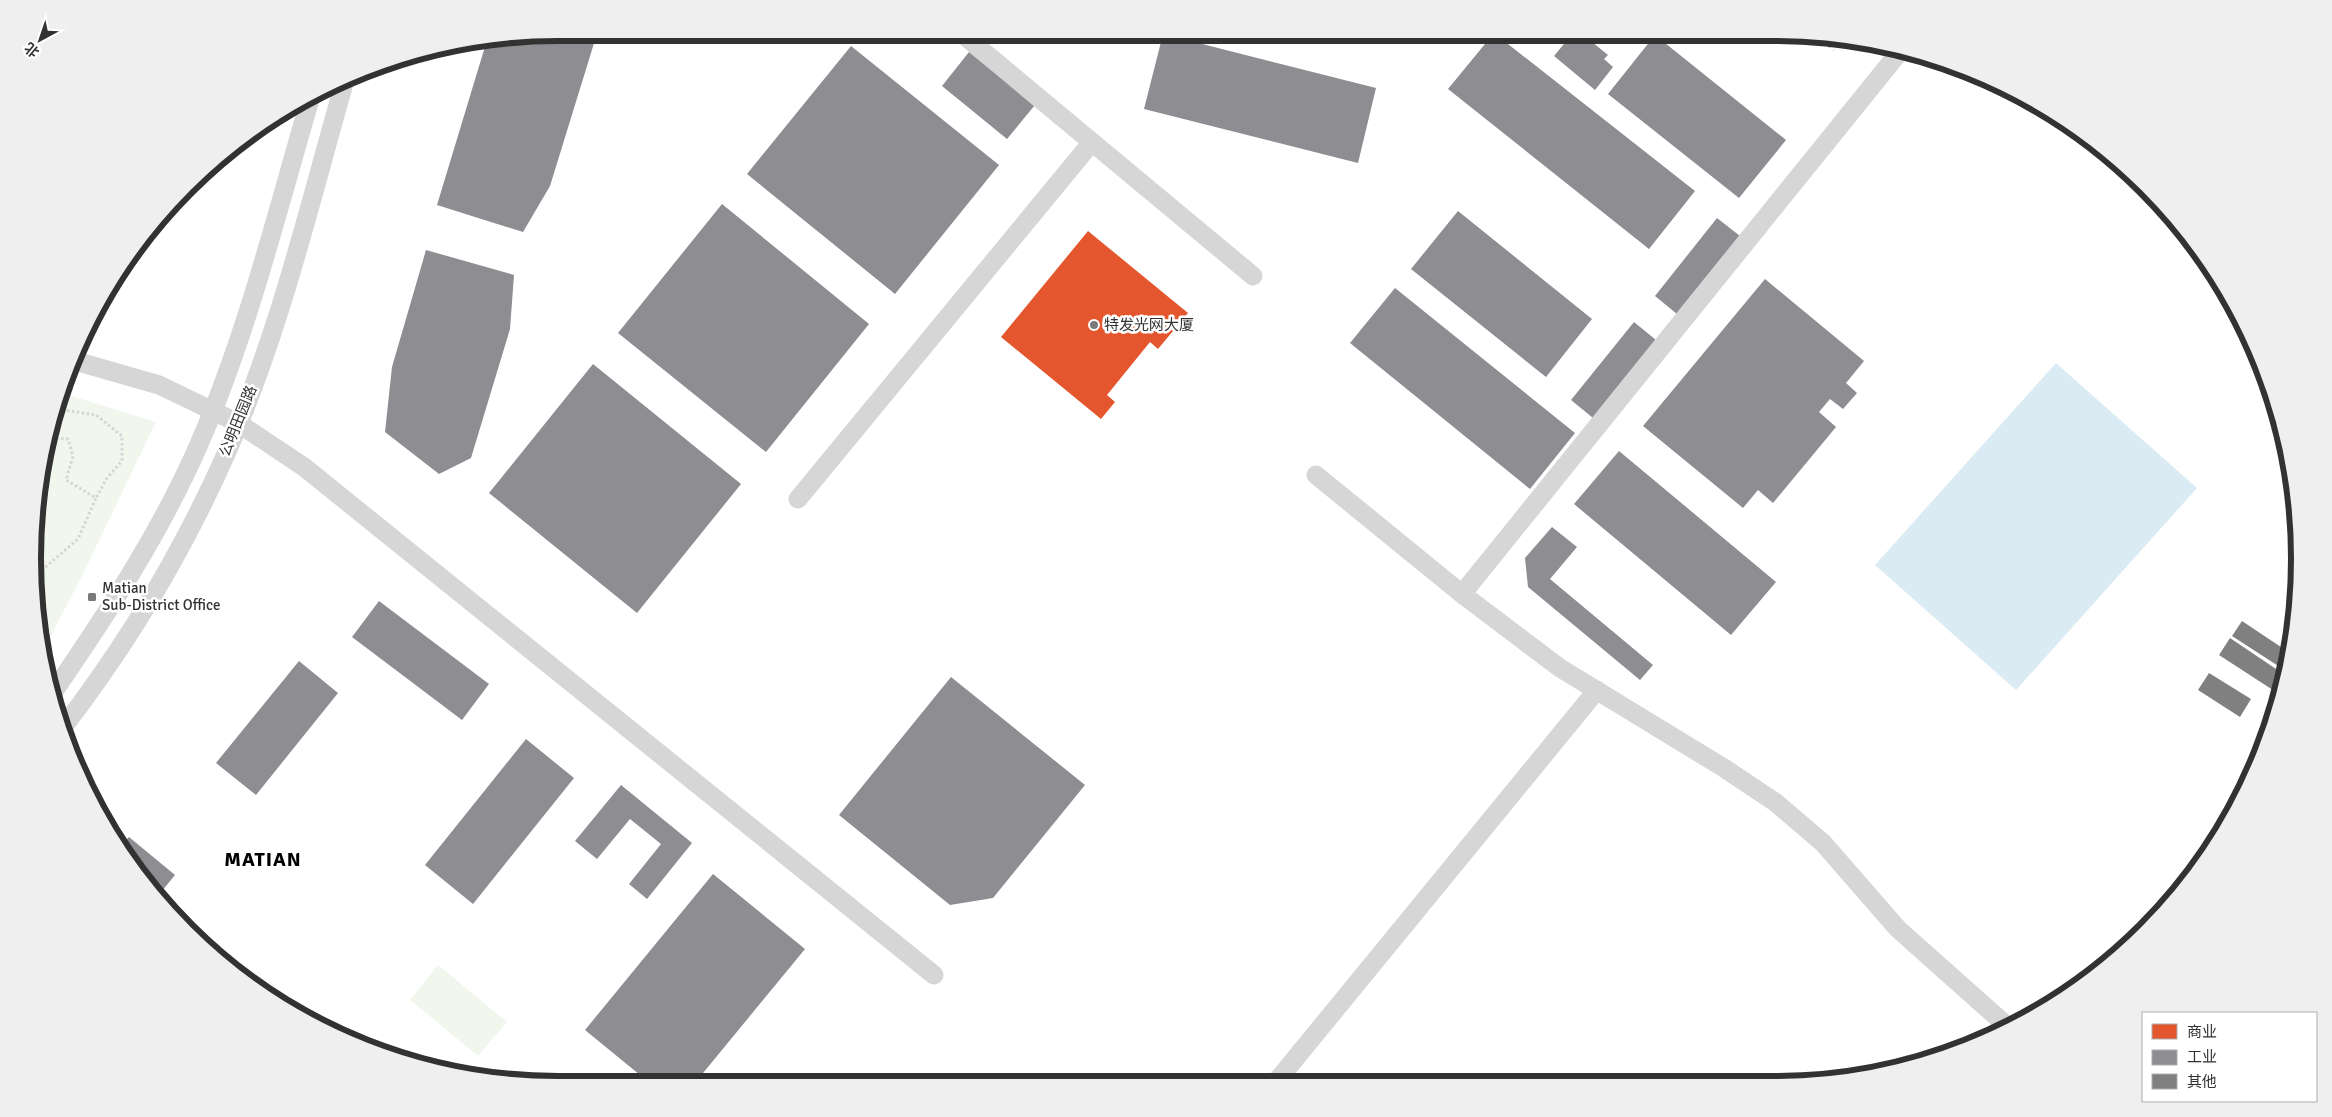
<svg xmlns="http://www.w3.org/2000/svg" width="2332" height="1117" viewBox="0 0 2332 1117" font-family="Signika,'Noto Sans SC',sans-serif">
  <rect width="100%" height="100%" fill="#fff"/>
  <!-- green -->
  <path fill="#f2f7ee" d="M 62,393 L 156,422 L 83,574 L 43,651 L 37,627 L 33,558 L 43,456 Z
    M 438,965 L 507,1022 L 478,1056 L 410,1000 Z"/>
  <!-- water -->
  <path fill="#dbebf4" d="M 2056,363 L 2197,488 L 2016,690 L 1875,565 Z"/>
  <!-- shops -->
  <path fill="#e4572e" d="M 1088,231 L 1188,313 L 1158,349 L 1150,342 L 1107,395 L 1115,402 L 1101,419 L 1001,337 Z"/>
  <!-- industry -->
  <path fill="#8d8d92" d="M 558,32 L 569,33 L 595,40 L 550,186 L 523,232 L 437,205 L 487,40 Z
    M 1494,33 L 1695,191 L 1649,249 L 1448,89 Z
    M 1573,33 L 1581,33 L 1608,55 L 1604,59 L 1613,67 L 1595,90 L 1554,56 Z
    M 1163,34 L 1376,88 L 1358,163 L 1144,109 Z
    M 1655,35 L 1786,140 L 1739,198 L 1608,94 Z
    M 851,46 L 999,165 L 895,294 L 747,174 Z
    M 969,52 L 1035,105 L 1007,139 L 942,86 Z
    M 722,204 L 869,324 L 766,452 L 618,333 Z
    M 1458,211 L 1592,319 L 1546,377 L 1411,269 Z
    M 1717,218 L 1740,236 L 1677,314 L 1655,296 Z
    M 426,250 L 514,275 L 510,329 L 471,458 L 439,474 L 385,432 L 392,367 Z
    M 1765,279 L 1864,361 L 1846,383 L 1857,393 L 1843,409 L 1830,399 L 1819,412 L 1836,427 L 1773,503 L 1758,490 L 1743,508 L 1643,426 Z
    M 1395,288 L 1575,433 L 1530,489 L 1350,343 Z
    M 1634,322 L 1656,340 L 1593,418 L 1571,400 Z
    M 593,364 L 741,484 L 637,613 L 489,493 Z
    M 1619,451 L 1776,582 L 1731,635 L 1574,504 Z
    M 1552,527 L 1577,547 L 1550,579 L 1653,665 L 1640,680 L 1528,587 L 1525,558 Z
    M 379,601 L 489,684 L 462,720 L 352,637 Z
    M 299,661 L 338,693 L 256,795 L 216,763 Z
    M 951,677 L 1085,785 L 993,898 L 950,905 L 839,815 Z
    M 526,739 L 574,778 L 473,904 L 425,865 Z
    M 621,785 L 692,843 L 647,899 L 629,884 L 661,844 L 630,819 L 597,859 L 575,841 Z
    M 129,837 L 175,875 L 157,897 L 141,878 L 121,846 Z
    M 713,874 L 805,949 L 694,1084 L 651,1084 L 585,1030 Z"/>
  <!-- building -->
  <path fill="#808080" d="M 2242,621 L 2290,653 L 2286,671 L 2232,636 Z
    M 2230,638 L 2285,675 L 2279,694 L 2219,655 Z
    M 2209,673 L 2251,699 L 2240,717 L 2198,690 Z"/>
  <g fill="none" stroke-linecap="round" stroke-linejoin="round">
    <!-- path -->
    <path stroke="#d6d6d6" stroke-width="3" stroke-dasharray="2.5 2.5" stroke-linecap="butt" d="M 57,409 L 96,415 L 122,436 L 122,461 L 107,478 L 96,498
      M 34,577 L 78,539 L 96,498 L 66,480 L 73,456 L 68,439 L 48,438"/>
    <!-- minor -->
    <path stroke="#d6d6d6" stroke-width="19" d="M 961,33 L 1253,276
      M 72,360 L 159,385 L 238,423 L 304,467 L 934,975
      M 1316,475 L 1462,594 L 1560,668 L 1724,768 L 1775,802 L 1823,843 L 1898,929 L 2007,1026
      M 798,499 L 1092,142
      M 1462,594 L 1901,50
      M 52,694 C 107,614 161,532 200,442 C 248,331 277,212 311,96
      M 61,730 C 126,646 183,551 226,454 C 279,335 309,206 345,80
      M 1276,1082 L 1597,690"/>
    <!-- rail -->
    <path stroke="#bebebe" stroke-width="4" stroke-dasharray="5 4" stroke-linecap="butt" d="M 1821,37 L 1834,50"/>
  </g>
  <!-- markers -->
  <g fill="#7a7a7a" stroke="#fff" stroke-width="2">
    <circle cx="1094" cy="325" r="5"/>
    <rect x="87" y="592" width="10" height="10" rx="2.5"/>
  </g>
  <g text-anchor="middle" stroke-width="5" stroke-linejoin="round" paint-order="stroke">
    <!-- poi labels -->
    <g font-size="15" fill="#323232" stroke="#fff" text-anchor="start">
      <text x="1104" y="330">特发光网大厦</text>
      <text x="102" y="593">Matian<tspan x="102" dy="17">Sub-District Office</tspan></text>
    </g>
    <!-- street labels -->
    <g font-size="15" fill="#323232" stroke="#fff">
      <text transform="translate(238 421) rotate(-68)" y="5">公明田园路</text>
    </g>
    <!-- district labels -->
    <g font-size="20" font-weight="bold" letter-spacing="1" fill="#000" stroke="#fff">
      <text x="263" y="866">MATIAN</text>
    </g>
  </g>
  <!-- crop -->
  <path d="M0 0H2332V1117H0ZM558 41H1774A517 517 0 0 1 2291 558V559A517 517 0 0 1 1774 1076H558A517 517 0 0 1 41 559V558A517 517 0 0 1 558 41Z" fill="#efefef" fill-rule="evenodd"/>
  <path fill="none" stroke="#323232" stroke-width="6" d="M558 41H1774A517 517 0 0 1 2291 558V559A517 517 0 0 1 1774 1076H558A517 517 0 0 1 41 559V558A517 517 0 0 1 558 41Z"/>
  <!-- legend -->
  <rect x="2142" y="1012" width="175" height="90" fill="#ffffff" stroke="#adadad"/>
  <rect x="2152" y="1024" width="25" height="15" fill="#e4572e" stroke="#adadad"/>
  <text x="2187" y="1037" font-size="15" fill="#323232">商业</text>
  <rect x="2152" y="1050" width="25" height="15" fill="#8d8d92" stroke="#adadad"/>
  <text x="2187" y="1062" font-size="15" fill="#323232">工业</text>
  <rect x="2152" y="1074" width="25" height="15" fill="#808080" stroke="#adadad"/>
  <text x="2187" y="1087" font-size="15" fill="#323232">其他</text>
  <!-- north arrow -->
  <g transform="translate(40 40) rotate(220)" stroke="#ffffff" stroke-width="4" paint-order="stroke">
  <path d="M0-4L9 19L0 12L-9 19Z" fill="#323232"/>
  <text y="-8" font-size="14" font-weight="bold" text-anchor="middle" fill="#323232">北</text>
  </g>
</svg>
